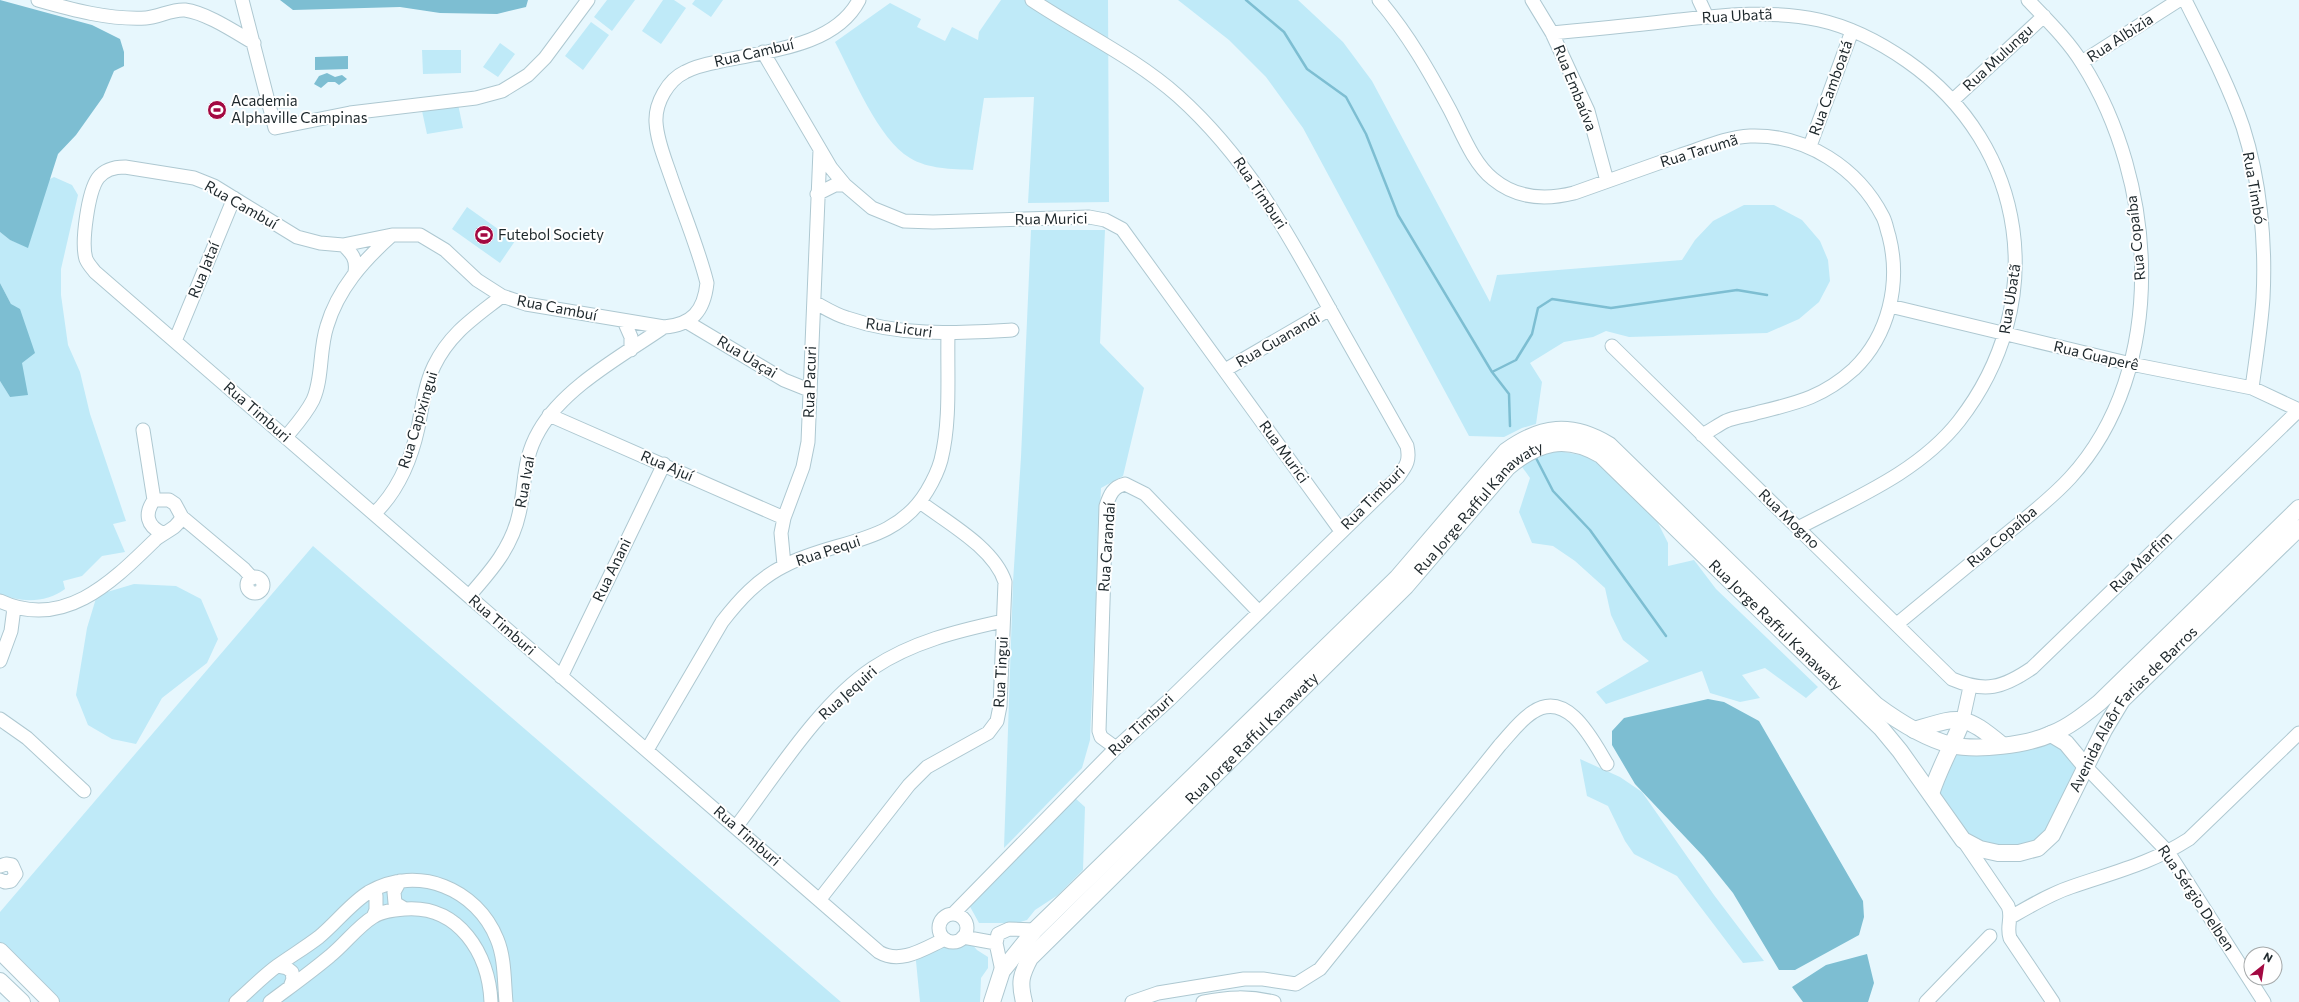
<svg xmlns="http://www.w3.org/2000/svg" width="2299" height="1002" viewBox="0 0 2299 1002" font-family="Commissioner,sans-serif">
  <rect width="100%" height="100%" fill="#e7f7fd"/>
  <!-- green -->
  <path fill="#bfeaf8" d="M 607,0 L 635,0 L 612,31 L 594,17 Z
    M 663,0 L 674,0 L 686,8 L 661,44 L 642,31 Z
    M 695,0 L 723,0 L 711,17 L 692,4 Z
    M 1001,0 L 1108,0 L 1109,202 L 1028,203 L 1034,97 L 984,98 L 973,170 C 952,169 928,169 910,158 C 878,139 853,76 835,42 L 890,3 L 921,19 L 917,27 L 945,41 L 952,27 L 978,40 L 979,32 Z
    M 1178,0 L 1298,0 L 1343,42 L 1372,81 L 1490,302 L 1497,275 L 1682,260 L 1695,240 L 1713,221 L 1744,205 L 1774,205 L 1802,220 L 1820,241 L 1828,260 L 1830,281 L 1819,302 L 1799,319 L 1767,333 L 1629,337 L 1606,331 L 1593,337 L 1564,342 L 1530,363 L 1542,382 L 1536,424 L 1522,428 L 1504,437 L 1469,436 L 1303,128 L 1266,77 L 1229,40 Z
    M 591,22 L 609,35 L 583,70 L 565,56 Z
    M 500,43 L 515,54 L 498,77 L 483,67 Z
    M 422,50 L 461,50 L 461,73 L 423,74 Z
    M 458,104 L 463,128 L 427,134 L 422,111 Z
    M 54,177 L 72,185 L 78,195 L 61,269 L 61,295 L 68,345 L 80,372 L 90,414 L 126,521 L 113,524 L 125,552 L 102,556 L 82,576 L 63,581 L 65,589 C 46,603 22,603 0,594 L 0,381 L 10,397 L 11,304 L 0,283 L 0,232 L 10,240 L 28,247 L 48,180 Z
    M 467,207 L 515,241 L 500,263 L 452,229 Z
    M 1031,230 L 1105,230 L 1100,343 L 1144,388 L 1123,476 L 1101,488 L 1090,740 L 1082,768 L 1004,848 L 1013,582 L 1021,457 Z
    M 1553,450 L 1586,456 L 1616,475 L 1658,523 L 1668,543 L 1668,566 L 1694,560 L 1716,589 L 1818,687 L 1806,698 L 1765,668 L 1742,675 L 1760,698 L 1740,702 L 1710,693 L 1702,671 L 1606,704 L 1596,692 L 1649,661 L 1623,640 L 1611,615 L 1605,588 L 1575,561 L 1553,546 L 1532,543 L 1519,512 L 1530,478 L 1520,464 Z
    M 313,546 L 841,1002 L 60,1002 L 0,949 L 0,912 Z
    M 134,584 L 176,586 L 201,599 L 218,639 L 207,663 L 162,698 L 136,744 L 112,739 L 88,725 L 76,695 L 87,628 L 97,595 Z
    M 2045,742 L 2055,743 L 2072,757 L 2075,768 L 2073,781 L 2049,830 L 2030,846 L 1995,849 L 1965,834 L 1939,799 C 1940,776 1937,766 1958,753 Z
    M 1580,759 L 1620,777 L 1642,792 L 1714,895 L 1764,961 L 1743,963 L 1677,876 L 1634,854 L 1625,841 L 1608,806 L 1587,796 Z
    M 1075,798 L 1085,807 L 1083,870 L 1058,895 L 1035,910 L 1027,920 L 1017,923 L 979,923 L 968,903 Z
    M 970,942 L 977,950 L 988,957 L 988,968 L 981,978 L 980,1002 L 920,1002 L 915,951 L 943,943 Z"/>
  <!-- water -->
  <path fill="#7dbed2" d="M 0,0 L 92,25 L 120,39 L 124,52 L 124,66 L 114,71 L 103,97 L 76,135 L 58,154 L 28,248 L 10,240 L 0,232 Z
    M 280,0 L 528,0 L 526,7 L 497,14 L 440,13 L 400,7 L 293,10 Z
    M 348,56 L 348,69 L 315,70 L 315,57 Z
    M 327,73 L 335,77 L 342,75 L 347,79 L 339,85 L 335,82 L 328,82 L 321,88 L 314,84 L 319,76 Z
    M 0,283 L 11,304 L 20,309 L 35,353 L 22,363 L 28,395 L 10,397 L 0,381 Z
    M 1708,699 L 1724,702 L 1759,721 L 1863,901 L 1864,917 L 1859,935 L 1795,970 L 1779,970 L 1733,893 L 1704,857 L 1635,784 L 1612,745 L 1612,731 L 1624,718 Z
    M 1867,954 L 1874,983 L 1868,1002 L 1803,1002 L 1792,987 L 1826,965 Z"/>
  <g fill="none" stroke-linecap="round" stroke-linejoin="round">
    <!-- stream -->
    <path stroke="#7dbed2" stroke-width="2.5" d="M 1246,0 L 1284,32 L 1307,69 L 1346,97 L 1366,134 L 1398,215 L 1492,372 L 1509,394 L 1510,426
      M 1492,372 L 1516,360 L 1532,334 L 1538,308 L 1552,299 L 1611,308 L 1737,290 L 1767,295
      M 1535,456 L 1553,491 L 1590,530 L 1666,636"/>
    <!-- minor casing -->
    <g stroke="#aec8d1" stroke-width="15">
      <path id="minor" d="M 38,0 C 73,10 110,20 146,18 C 159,17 172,9 185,10 C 207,13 235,32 254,43
        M 242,0 L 275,128 L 350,113 L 476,98 L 502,91 L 528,75 L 545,58 L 588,0
        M 859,0 C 836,45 770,51 726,60 C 712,63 697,65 685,72 C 668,80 655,103 656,122 C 657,141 665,159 671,177 C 683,212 698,247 707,283 C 704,311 692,325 664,327 L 526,304 L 502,296 L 477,280 L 445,250 L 420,235 L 392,235 L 343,245 L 320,243 L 297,237 L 214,186 L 194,178 L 125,167 C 115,167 105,169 98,178 C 88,192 81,243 86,259 C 88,264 92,268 95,272 L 879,952 C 901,965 925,948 945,939
        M 1379,0 C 1408,34 1429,71 1450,110 C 1462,133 1473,163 1493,179 C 1517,199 1546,200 1574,193 C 1610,180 1645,168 1681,155 C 1703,148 1727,137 1750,136 C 1806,134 1858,168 1883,217 C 1886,223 1887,230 1889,236 C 1901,283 1889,335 1854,369 C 1822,398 1796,403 1756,413 C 1746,416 1735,417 1726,421 C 1718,425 1710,431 1702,435
        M 1532,0 L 1552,33 L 1588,111 L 1607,181
        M 1699,0 L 1707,17
        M 2185,0 C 2206,42 2228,83 2243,127 C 2260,180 2266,242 2263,298 C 2261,328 2256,358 2252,388
        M 1552,33 C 1594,29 1636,25 1679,20 C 1726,15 1772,10 1819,20 C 1851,27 1881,43 1907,61 C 2029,146 2050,304 1959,421 C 1919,472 1855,498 1798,528
        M 763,52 L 831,168 L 845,185 L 872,208 L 904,221 L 933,222 L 1089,217 L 1105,220 L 1122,229 L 1341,531
        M 2082,62 L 2179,0
        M 1953,100 L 2044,16
        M 1810,146 L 1852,31
        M 817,194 L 835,185 L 845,185
        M 343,245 C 352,253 357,259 355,272
        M 814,302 C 825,308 836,315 847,318 C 902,337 956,333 1012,330
        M 1890,306 L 2131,364 L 2252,388 L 2299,410
        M 624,321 L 631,337 L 631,350
        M 687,322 L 784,380 L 809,390
        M 175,341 L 234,198
        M 1612,346 L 1952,679 C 1985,693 2003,688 2032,668 L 2299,410
        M 1225,370 L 1330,309
        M 549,415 L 784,518
        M 143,430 L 154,500
        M 286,437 C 296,425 306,414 313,400 C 323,378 319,350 327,326 C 338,289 363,261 391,236
        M 374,514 C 397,492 411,460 418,428 C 422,407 425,385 434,366 C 450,333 474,318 502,296
        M 162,533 C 147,526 144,514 154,500 L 169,500 L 175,504 L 182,517 L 244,569 L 252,578
        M 784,565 L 781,533 L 784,518 L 803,467 L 808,442 L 820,150
        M247 585a8 8 0 1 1 16 0a8 8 0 1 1-16 0Z
        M 469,596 C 491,571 512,547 519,514 C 526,484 522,460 539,431 C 564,387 622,356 664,327
        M 0,601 C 64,631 113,581 155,540 C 165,531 176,530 182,517
        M 1897,624 C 1931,596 1965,568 1999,540 C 2023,520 2049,501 2070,478 C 2170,369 2157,181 2082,63 C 2068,40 2046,19 2028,0
        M 0,661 L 11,631 L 14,608
        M 561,677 L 664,464
        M 0,719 L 27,738 L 84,791
        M 1963,719 L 1970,687
        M 1116,748 L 1101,737 L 1099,731 L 1106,506 C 1110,494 1113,487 1125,484 L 1145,494 L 1258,611
        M 647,750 L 722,622 C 739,600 758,579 784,566 C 835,539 894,546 927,491 C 933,481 938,471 941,460 C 951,420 947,375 948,334
        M 2086,767 L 2168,852 L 2264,1002
        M 736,827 C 775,776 819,704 873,668 C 912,642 957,631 1003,621
        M 1963,840 L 2008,906 C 2013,917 2006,926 2010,938 L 2053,1002
        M 0,866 L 6,864 L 12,865 L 16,874 L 11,881 L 5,882 L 0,880
        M 400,881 L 394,892 L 395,903 L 405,909
        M 369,892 L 376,896 L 376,910 L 373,917
        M 820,899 L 909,785 L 927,767 L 988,733 L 997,721 L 1000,706 L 1005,582 C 994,548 948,523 920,502
        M 953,914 L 1116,748 L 1169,700 L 1398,477 C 1407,465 1410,460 1407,446 C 1381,399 1354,353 1328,306 C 1285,228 1245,156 1178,96 C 1134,57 1080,32 1032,0
        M939 928a14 14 0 1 1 28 0a14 14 0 1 1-28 0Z
        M 2011,917 C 2030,906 2050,894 2071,887 C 2114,872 2150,864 2189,839 L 2299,733
        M 963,937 L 996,943
        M 277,966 L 287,968 L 292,972 L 293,979 L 290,987
        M 1002,971 L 996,943 L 998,934 L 1009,929 L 1035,930
        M 236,1002 C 250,990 262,977 277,966 C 291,956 306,947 319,937 C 336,923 351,903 369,892 C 418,864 477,889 497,939 C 505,958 504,981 506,1002
        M 270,1002 C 290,987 311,972 330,956 C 345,944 357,927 373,917 C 382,911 394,910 405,909 C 459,905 489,954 491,1002
        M 1132,1002 L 1158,993 L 1244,979 L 1263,979 L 1296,984 L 1320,969 L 1500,745 C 1511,733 1520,720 1533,712 C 1568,689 1593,741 1607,764
        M 1203,1002 C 1228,997 1249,996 1274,1002
        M 1926,1002 L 1990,936"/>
    </g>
    <!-- major casing -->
    <g stroke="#aec8d1" stroke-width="18">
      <g id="major">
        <path d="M 1914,730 C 1961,716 1963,713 2002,745"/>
        <path d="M 2051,734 L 2066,743 L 2086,767"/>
        <path d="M 1931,794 C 1939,768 1953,745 1963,719"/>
        <path d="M 0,951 L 51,1002"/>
        <path d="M 0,981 L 22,1002"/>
        <path d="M 992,1002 L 1002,971 L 1035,930 L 1397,578 L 1506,451 C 1541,426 1571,422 1609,445 L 1876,705 C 1899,722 1924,738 1951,745 C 1978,751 2027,745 2051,734 C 2069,727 2085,714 2100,702 L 2299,508"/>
        <path id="s1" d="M 1024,1002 C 1019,982 1021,975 1030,958 L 1406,586 L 1508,467 C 1538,442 1565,434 1601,455 L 1881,728 L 1900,751 L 1963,840 L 1980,849 L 1998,853 L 2019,853 L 2038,848 L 2052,835 L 2104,730 L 2122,700 L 2299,528"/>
      </g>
    </g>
    <!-- minor -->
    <use href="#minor" stroke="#fff" stroke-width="13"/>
    <!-- major -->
    <use href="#major" stroke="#fff" stroke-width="16"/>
  </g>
  <!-- icons -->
  <defs>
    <g id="stadium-disc" transform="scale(1)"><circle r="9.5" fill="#a30942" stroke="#fff"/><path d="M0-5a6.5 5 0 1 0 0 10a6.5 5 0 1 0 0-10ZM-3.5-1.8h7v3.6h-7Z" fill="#fff"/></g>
  </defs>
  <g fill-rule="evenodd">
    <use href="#stadium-disc" x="217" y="110"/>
    <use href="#stadium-disc" x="484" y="235"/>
  </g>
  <g text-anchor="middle" stroke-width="4" stroke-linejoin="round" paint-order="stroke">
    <!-- street labels -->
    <g font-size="15" fill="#1d272b" stroke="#fff">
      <text transform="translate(1737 16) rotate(-3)" y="5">Rua Ubatã</text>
      <text transform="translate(2120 38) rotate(-33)" y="5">Rua Albizia</text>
      <text transform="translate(754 53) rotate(-13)" y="5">Rua Cambuí</text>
      <text transform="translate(1998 58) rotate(-43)" y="5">Rua Mulungu</text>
      <text transform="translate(1575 88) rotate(68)" y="5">Rua Embaúva</text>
      <text transform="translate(1831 88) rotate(-70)" y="5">Rua Camboatá</text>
      <text transform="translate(1699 151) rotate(-17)" y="5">Rua Tarumã</text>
      <text transform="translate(2254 188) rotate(80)" y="5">Rua Timbó</text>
      <text transform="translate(1260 193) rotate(56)" y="5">Rua Timburi</text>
      <text transform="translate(241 205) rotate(30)" y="5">Rua Cambuí</text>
      <text transform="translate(1051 219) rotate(-1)" y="5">Rua Murici</text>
      <text transform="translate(2136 238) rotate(-96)" y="5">Rua Copaíba</text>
      <text transform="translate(204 270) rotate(-68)" y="5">Rua Jataí</text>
      <text transform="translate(2010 299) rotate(-81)" y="5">Rua Ubatã</text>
      <text transform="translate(557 308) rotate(11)" y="5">Rua Cambuí</text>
      <text transform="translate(899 328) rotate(8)" y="5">Rua Licuri</text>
      <text transform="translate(1278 340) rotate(-30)" y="5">Rua Guanandi</text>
      <text transform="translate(2096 356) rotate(13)" y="5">Rua Guaperê</text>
      <text transform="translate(747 357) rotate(31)" y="5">Rua Uaçai</text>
      <text transform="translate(810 382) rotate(-88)" y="5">Rua Pacuri</text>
      <text transform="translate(257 412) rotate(41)" y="5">Rua Timburi</text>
      <text transform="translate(418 420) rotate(-73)" y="5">Rua Capixingui</text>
      <text transform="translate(1284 452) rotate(54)" y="5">Rua Murici</text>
      <text transform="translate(667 466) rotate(23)" y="5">Rua Ajuí</text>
      <text transform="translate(525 482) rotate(-80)" y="5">Rua Ivaí</text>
      <text transform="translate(1373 498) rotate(-45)" y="5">Rua Timburi</text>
      <text dy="5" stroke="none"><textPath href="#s1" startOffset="682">Rua Jorge Rafful Kanawaty</textPath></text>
      <text transform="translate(1789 519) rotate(44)" y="5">Rua Mogno</text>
      <text transform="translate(2002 537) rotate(-40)" y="5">Rua Copaíba</text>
      <text transform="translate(1107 547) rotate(-86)" y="5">Rua Carandaí</text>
      <text transform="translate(828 551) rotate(-18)" y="5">Rua Pequi</text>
      <text transform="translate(2141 562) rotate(-44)" y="5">Rua Marfim</text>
      <text transform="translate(612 570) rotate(-64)" y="5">Rua Anani</text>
      <text transform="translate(502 625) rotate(41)" y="5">Rua Timburi</text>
      <text dy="5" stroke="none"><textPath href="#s1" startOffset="1077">Rua Jorge Rafful Kanawaty</textPath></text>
      <text transform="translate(1001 672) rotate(-87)" y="5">Rua Tingui</text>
      <text transform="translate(848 693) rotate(-42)" y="5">Rua Jequiri</text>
      <text dy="5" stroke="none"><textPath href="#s1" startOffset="1612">Avenida Alaôr Farias de Barros</textPath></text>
      <text transform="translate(1141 725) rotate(-43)" y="5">Rua Timburi</text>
      <text dy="5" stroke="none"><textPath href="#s1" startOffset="358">Rua Jorge Rafful Kanawaty</textPath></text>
      <text transform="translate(747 836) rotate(41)" y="5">Rua Timburi</text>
      <text transform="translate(2196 898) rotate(56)" y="5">Rua Sérgio Delben</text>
    </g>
    <!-- poi labels -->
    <g font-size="15" fill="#1d272b" stroke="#fff" text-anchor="start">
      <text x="231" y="106">Academia<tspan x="231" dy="17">Alphaville Campinas</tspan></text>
      <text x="498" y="240">Futebol Society</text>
    </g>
  </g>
  <!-- north arrow -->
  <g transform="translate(2263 966) rotate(30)"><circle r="19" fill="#ffffff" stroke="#a5a9aa"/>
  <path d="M0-3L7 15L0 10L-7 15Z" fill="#a30942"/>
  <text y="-6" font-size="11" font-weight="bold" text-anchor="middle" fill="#1d272b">N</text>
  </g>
</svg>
